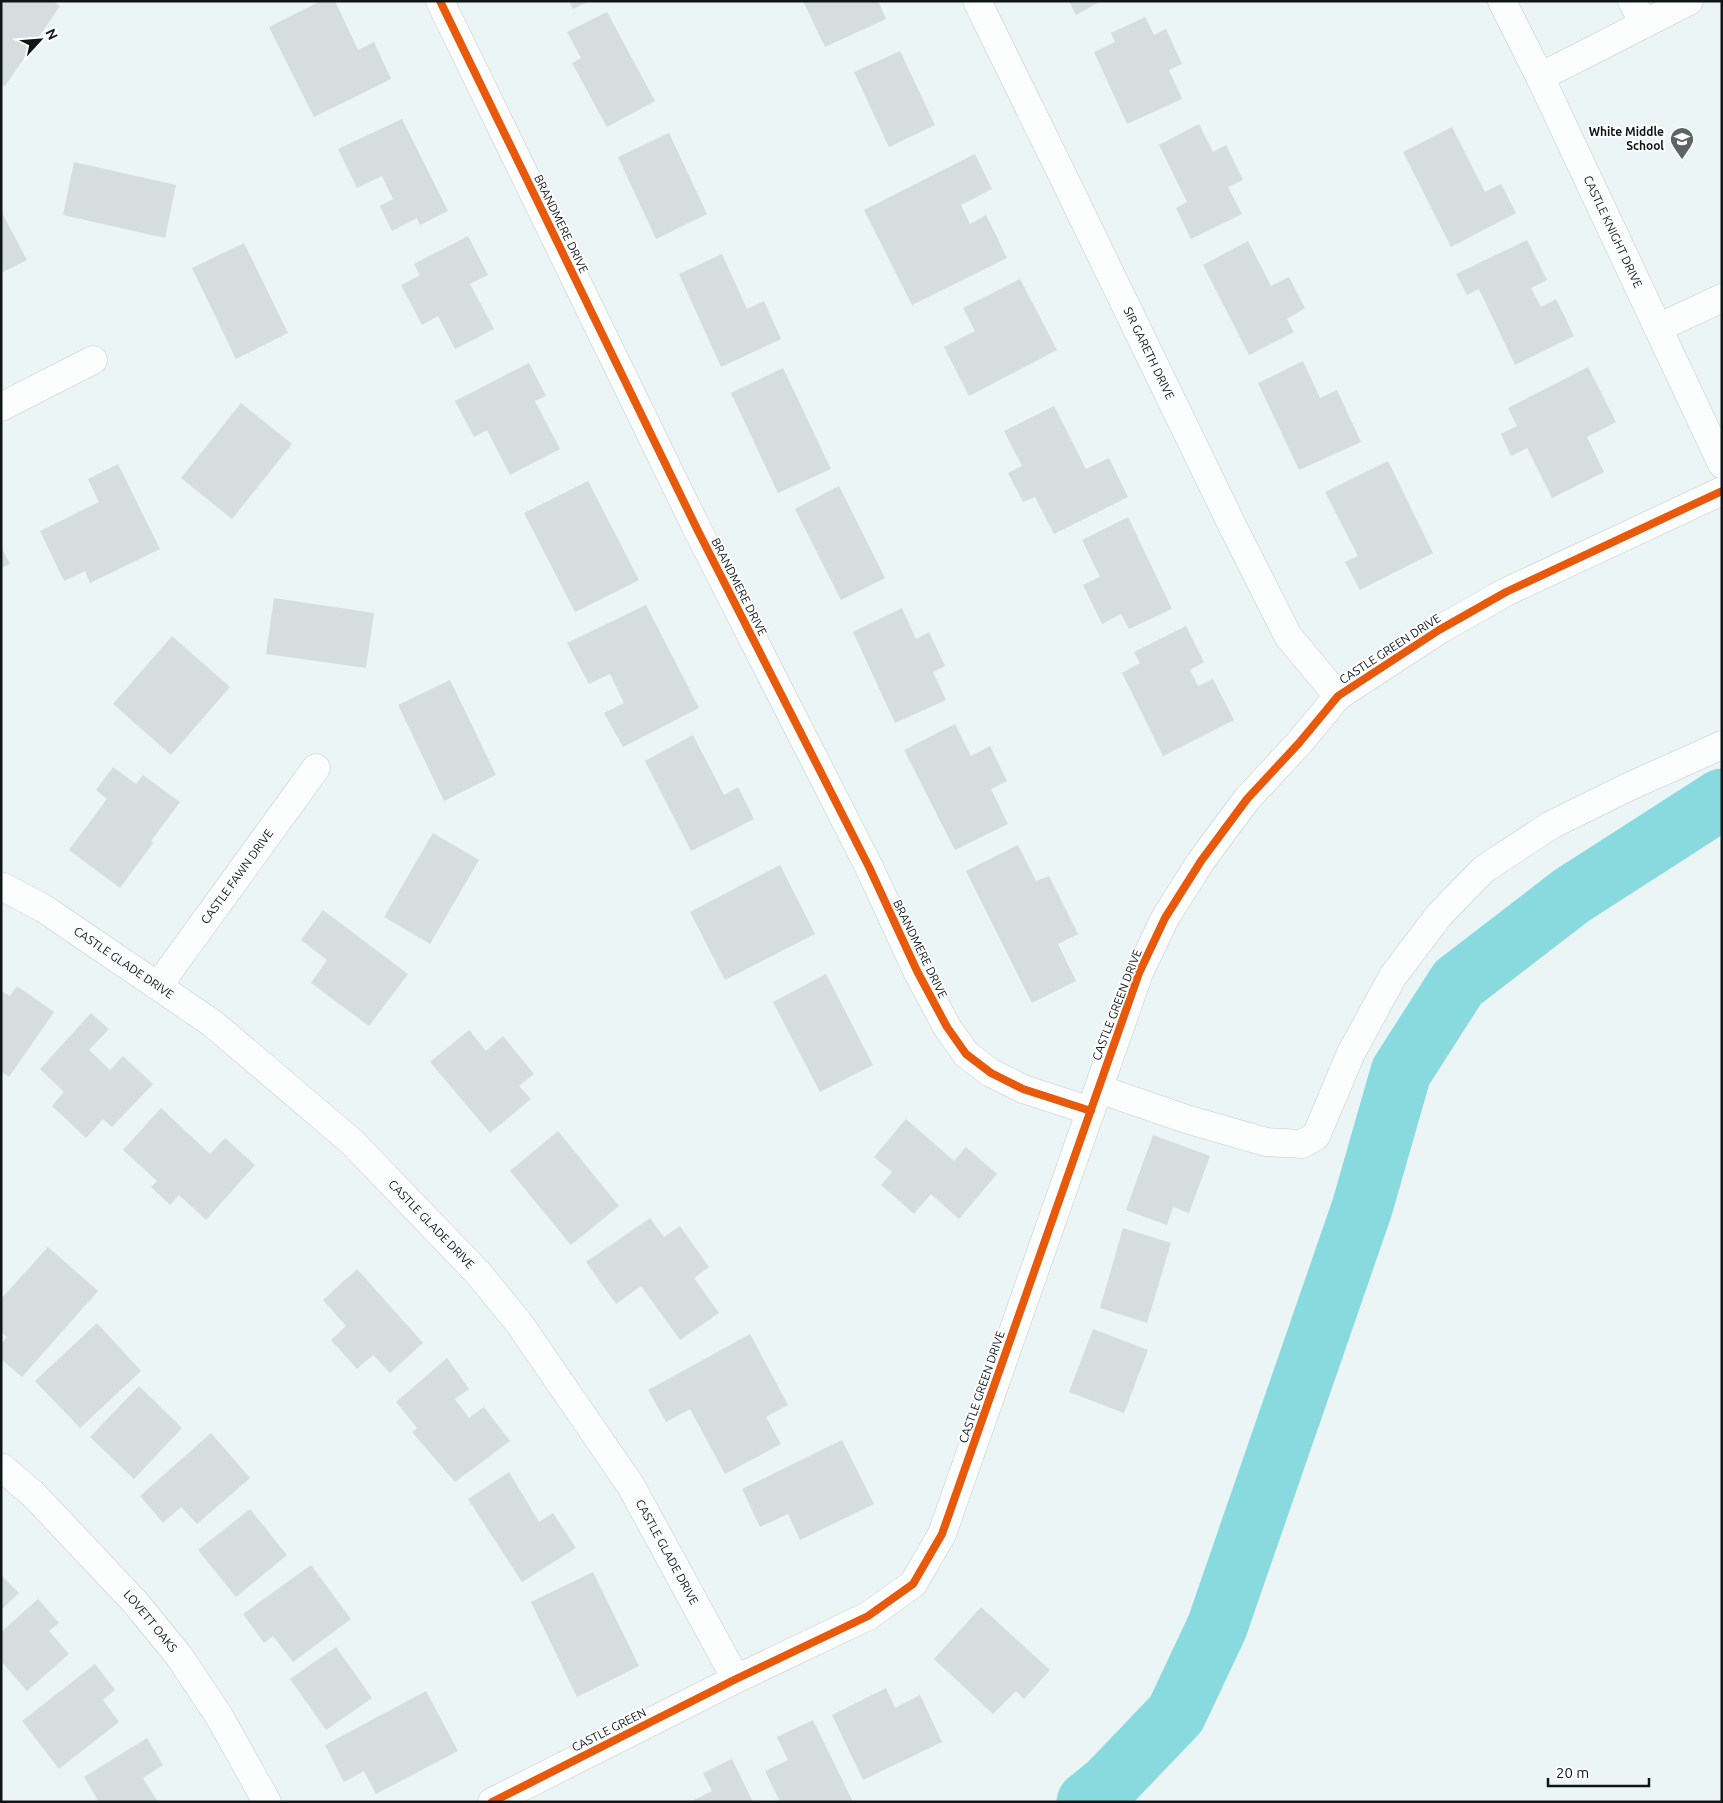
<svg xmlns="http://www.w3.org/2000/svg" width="1723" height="1803" viewBox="0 0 1723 1803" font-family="Ubuntu,sans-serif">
  <rect width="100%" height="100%" fill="#ebf5f6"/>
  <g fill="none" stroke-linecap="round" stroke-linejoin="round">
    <!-- river -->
    <path stroke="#89dadf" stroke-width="61" d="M 1087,1802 L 1108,1785 L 1176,1714 L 1217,1627 L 1362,1208 L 1401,1072 L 1458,983 L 1571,896 L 1722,799"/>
  </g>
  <!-- building -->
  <path fill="#d5ddde" d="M 1,1 L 53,1 L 60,6 L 5,86 L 1,84 Z
    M 321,1 L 335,1 L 358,50 L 374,42 L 391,79 L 314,117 L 269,27 Z
    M 569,1 L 590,1 L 573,9 Z
    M 803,1 L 878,1 L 886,19 L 825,47 Z
    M 1069,1 L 1101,1 L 1076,15 Z
    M 607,12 L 655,101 L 607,127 L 572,63 L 581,58 L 567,32 Z
    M 1145,17 L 1154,35 L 1166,29 L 1182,64 L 1169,70 L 1182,99 L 1127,124 L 1094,52 L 1115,42 L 1111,33 Z
    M 900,51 L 935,125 L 889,147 L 854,72 Z
    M 402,119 L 448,211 L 420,225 L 417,218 L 392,231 L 380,206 L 393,199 L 382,176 L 357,188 L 338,149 Z
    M 1199,124 L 1213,152 L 1226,145 L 1243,180 L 1228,187 L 1242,214 L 1191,239 L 1176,208 L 1187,202 L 1159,145 Z
    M 1452,127 L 1485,192 L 1501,184 L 1516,213 L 1451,247 L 1403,152 Z
    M 669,133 L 707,214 L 656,239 L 618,157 Z
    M 975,154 L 992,189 L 961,205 L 970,224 L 986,215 L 1007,258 L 912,305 L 864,210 Z
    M 74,162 L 176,185 L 165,238 L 63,215 Z
    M 1,211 L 27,260 L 1,273 Z
    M 468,236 L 488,275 L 470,284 L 494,329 L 455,349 L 438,316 L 422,325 L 401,285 L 420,275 L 414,264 Z
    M 1527,240 L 1547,280 L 1531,288 L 1541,307 L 1556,299 L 1574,336 L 1515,365 L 1479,289 L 1467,295 L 1456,274 Z
    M 1248,241 L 1271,286 L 1289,277 L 1305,308 L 1287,319 L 1294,332 L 1249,355 L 1203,265 Z
    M 244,243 L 288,333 L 236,359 L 192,268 Z
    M 722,254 L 747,309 L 764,301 L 781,339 L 721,367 L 679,274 Z
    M 1020,279 L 1057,350 L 969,396 L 944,347 L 975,331 L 963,308 Z
    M 1303,361 L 1320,398 L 1337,390 L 1361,442 L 1299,470 L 1258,383 Z
    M 529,363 L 546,396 L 535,401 L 560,449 L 510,475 L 487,430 L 474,437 L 455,401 Z
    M 1588,367 L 1616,422 L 1587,437 L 1604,472 L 1552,498 L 1527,448 L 1511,456 L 1501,434 L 1517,426 L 1508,408 Z
    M 783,368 L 831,469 L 778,493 L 731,393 Z
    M 241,403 L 292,444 L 232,519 L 181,478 Z
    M 1054,406 L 1086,469 L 1109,458 L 1128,497 L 1054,534 L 1035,497 L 1023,502 L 1008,473 L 1022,466 L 1004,431 Z
    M 1388,461 L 1433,553 L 1360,590 L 1345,562 L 1358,556 L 1325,492 Z
    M 118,464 L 160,549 L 90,583 L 85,571 L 64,581 L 40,531 L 99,502 L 88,479 Z
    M 588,481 L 639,580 L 575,612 L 524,513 Z
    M 839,486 L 885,578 L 841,600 L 795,509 Z
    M 1128,517 L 1172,609 L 1129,629 L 1121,614 L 1102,624 L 1083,585 L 1100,577 L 1082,540 Z
    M 1,547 L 10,564 L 1,568 Z
    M 274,598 L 374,613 L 366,668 L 266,654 Z
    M 646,605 L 699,708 L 623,747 L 604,713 L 624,703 L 610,674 L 589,684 L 567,643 Z
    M 902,608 L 916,639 L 929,632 L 945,666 L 933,672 L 946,700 L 895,723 L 853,632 Z
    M 1186,626 L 1204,662 L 1190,670 L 1198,686 L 1213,679 L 1234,720 L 1163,756 L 1122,673 L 1140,663 L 1134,652 Z
    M 172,636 L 230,687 L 171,755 L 113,704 Z
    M 450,680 L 496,775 L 444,801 L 398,705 Z
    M 955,724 L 971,756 L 990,746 L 1007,781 L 991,789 L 1008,824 L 955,850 L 904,750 Z
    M 693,735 L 724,795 L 738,787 L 754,819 L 691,851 L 645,761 Z
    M 113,767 L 136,784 L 143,775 L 180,802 L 151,841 L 153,843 L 120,888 L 69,850 L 107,799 L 96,790 Z
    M 433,833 L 479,860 L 430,944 L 384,917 Z
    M 1018,845 L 1036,881 L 1049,876 L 1078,934 L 1058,944 L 1076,981 L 1032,1003 L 966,871 Z
    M 780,865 L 815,934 L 725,980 L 690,912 Z
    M 323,910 L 408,974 L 369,1026 L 311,983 L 327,960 L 301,940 Z
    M 826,974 L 873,1065 L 820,1092 L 773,1002 Z
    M 17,986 L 54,1012 L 9,1077 L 1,1071 L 1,991 L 10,996 Z
    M 91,1013 L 109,1029 L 89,1050 L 110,1070 L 123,1056 L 153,1084 L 112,1127 L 103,1119 L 86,1138 L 52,1106 L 64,1092 L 40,1069 Z
    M 469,1030 L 486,1051 L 503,1036 L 534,1074 L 519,1086 L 531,1099 L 490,1133 L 430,1062 Z
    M 161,1108 L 210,1154 L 225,1138 L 255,1165 L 206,1220 L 179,1195 L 170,1205 L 151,1187 L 157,1181 L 123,1150 Z
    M 906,1119 L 954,1161 L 966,1147 L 997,1174 L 959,1219 L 931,1194 L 914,1214 L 881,1185 L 892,1172 L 874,1157 Z
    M 558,1131 L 619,1206 L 571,1245 L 510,1171 Z
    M 1153,1135 L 1210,1156 L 1189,1213 L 1173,1207 L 1167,1225 L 1126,1210 Z
    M 650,1218 L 664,1237 L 680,1226 L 709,1267 L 694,1278 L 719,1313 L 680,1340 L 641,1286 L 616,1304 L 586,1262 Z
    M 1123,1228 L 1171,1243 L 1147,1323 L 1100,1308 Z
    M 48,1247 L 98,1291 L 22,1377 L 1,1359 L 1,1344 L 7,1337 L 1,1332 L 1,1299 Z
    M 357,1269 L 423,1343 L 390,1373 L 373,1355 L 357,1369 L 331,1340 L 346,1326 L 323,1300 Z
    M 97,1323 L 141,1371 L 80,1428 L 35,1381 Z
    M 1093,1329 L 1148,1350 L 1124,1413 L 1069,1392 Z
    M 750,1334 L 788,1405 L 766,1417 L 781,1444 L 725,1474 L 690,1409 L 666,1422 L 648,1390 Z
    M 447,1358 L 469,1389 L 455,1399 L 469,1418 L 484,1407 L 510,1441 L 455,1482 L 412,1432 L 417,1428 L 396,1402 Z
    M 139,1386 L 182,1428 L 134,1479 L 90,1437 Z
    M 211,1433 L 250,1478 L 197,1524 L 181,1507 L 163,1523 L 140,1496 Z
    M 842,1440 L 874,1504 L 800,1540 L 788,1514 L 760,1527 L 742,1489 Z
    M 509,1472 L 539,1522 L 553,1513 L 576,1548 L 522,1582 L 468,1499 Z
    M 250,1509 L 287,1555 L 236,1597 L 198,1550 Z
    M 311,1565 L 351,1619 L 293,1662 L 273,1636 L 264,1643 L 243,1614 Z
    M 593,1572 L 639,1666 L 577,1697 L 531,1602 Z
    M 1,1575 L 19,1593 L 1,1610 Z
    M 38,1599 L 59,1623 L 49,1631 L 69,1654 L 27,1691 L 1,1661 L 1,1632 Z
    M 981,1607 L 1050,1670 L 1024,1699 L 1016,1691 L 993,1714 L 934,1659 Z
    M 336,1647 L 372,1698 L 326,1730 L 290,1679 Z
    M 95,1664 L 115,1690 L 103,1700 L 119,1722 L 59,1769 L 22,1721 Z
    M 886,1688 L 895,1708 L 920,1695 L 942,1742 L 863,1780 L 832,1715 Z
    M 426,1691 L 458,1751 L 376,1794 L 364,1771 L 344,1782 L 325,1745 Z
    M 813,1720 L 853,1802 L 780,1802 L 765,1771 L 788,1760 L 777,1737 Z
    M 147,1738 L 163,1765 L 143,1778 L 158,1802 L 99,1802 L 84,1777 Z
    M 732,1759 L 753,1802 L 690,1802 L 712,1791 L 703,1773 Z"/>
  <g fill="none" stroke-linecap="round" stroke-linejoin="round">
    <!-- minor casing -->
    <g stroke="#c4cbcc" stroke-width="29">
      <g id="minor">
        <path d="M 440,1 L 698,531 L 869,867 L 917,971 L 947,1027 L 966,1054 L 991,1073 L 1023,1089 L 1091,1111"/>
        <path id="s1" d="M 977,1 L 1058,166 L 1234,529 L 1288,636 L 1338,696"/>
        <path id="s2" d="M 1502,1 L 1540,77 L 1722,464"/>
        <path d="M 1632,1 L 1644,24"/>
        <path d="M 1540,77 L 1689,1"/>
        <path d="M 1658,328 L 1722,298"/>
        <path d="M 1,407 L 93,360"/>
        <path id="s3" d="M 1,886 L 43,908 L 212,1023 L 352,1142 L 478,1273 L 519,1323 L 631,1486 L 736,1679"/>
        <path id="s4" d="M 158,986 L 316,768"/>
        <path d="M 1099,1089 L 1186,1119 L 1266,1142 L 1302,1144 L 1316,1136 L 1351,1053 L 1393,976 L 1440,914 L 1484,869 L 1551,825 L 1626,788 L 1722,745"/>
        <path id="s5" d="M 1,1467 L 33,1494 L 134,1601 L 179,1656 L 219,1716 L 267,1802"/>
        <path d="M 492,1802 L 736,1679 L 868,1616 L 913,1584 L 942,1534 L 1139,973 L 1165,918 L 1201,861 L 1247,799 L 1299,743 L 1338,696 L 1439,630 L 1506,592 L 1722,491"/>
      </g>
    </g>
    <!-- minor -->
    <use href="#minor" stroke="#fcfefe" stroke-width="28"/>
    <!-- cycleway casing -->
    <g stroke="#fff" stroke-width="11">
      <path id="cycleway" d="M 440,1 L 698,531 L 869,867 L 917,971 L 947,1027 L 966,1054 L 991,1073 L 1023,1089 L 1091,1111
        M 492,1802 L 736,1679 L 868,1616 L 913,1584 L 942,1534 L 1139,973 L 1165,918 L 1201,861 L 1247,799 L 1299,743 L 1338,696 L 1439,630 L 1506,592 L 1722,491"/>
    </g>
    <!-- cycleway -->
    <use href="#cycleway" stroke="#e8590c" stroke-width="8"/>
  </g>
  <!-- icons -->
  <defs>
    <g id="school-pin" transform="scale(1.25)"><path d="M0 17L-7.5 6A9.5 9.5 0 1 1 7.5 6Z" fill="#5d6464" stroke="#fff"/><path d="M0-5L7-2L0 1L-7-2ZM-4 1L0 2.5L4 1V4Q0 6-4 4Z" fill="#fff"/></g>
  </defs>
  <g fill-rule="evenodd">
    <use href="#school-pin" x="1682" y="139"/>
  </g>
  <g text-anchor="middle" stroke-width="4" stroke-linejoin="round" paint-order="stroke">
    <!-- poi labels -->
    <g font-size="12" font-weight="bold" fill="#101616" stroke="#fff" text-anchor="end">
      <text x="1664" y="136">White Middle<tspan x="1664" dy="14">School</tspan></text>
    </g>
    <!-- street labels -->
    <g font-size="12" fill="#101616" stroke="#fff">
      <text transform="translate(561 224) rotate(64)" y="4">BRANDMERE DRIVE</text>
      <text dy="4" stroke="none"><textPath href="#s2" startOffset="256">CASTLE KNIGHT DRIVE</textPath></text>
      <text dy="4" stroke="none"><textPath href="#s1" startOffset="392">SIR GARETH DRIVE</textPath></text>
      <text transform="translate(739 587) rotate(63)" y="4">BRANDMERE DRIVE</text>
      <text transform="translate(1390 649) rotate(-33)" y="4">CASTLE GREEN DRIVE</text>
      <text dy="4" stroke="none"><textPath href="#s4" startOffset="135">CASTLE FAWN DRIVE</textPath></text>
      <text transform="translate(920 949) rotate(64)" y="4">BRANDMERE DRIVE</text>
      <text dy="4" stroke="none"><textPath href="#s3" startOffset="145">CASTLE GLADE DRIVE</textPath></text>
      <text transform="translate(1117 1005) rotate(-69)" y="4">CASTLE GREEN DRIVE</text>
      <text dy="4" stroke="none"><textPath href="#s3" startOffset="550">CASTLE GLADE DRIVE</textPath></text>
      <text transform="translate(982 1387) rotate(-71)" y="4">CASTLE GREEN DRIVE</text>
      <text dy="4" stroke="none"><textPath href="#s3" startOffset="955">CASTLE GLADE DRIVE</textPath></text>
      <text dy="4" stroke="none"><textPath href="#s5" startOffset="215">LOVETT OAKS</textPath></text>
      <text transform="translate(609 1730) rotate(-27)" y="4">CASTLE GREEN</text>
    </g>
  </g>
  <!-- border -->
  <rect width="1723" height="1803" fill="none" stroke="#101616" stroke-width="5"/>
  <!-- north arrow -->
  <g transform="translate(40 40) rotate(64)" stroke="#ffffff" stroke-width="4" paint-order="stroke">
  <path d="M0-4L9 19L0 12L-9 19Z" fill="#101616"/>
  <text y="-8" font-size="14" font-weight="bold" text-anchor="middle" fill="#101616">N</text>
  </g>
  <!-- scale -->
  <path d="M1548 1778v8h101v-8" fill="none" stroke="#101616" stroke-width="2.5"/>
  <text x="1556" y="1778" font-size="15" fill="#101616" stroke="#ffffff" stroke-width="4" paint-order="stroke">20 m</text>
</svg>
